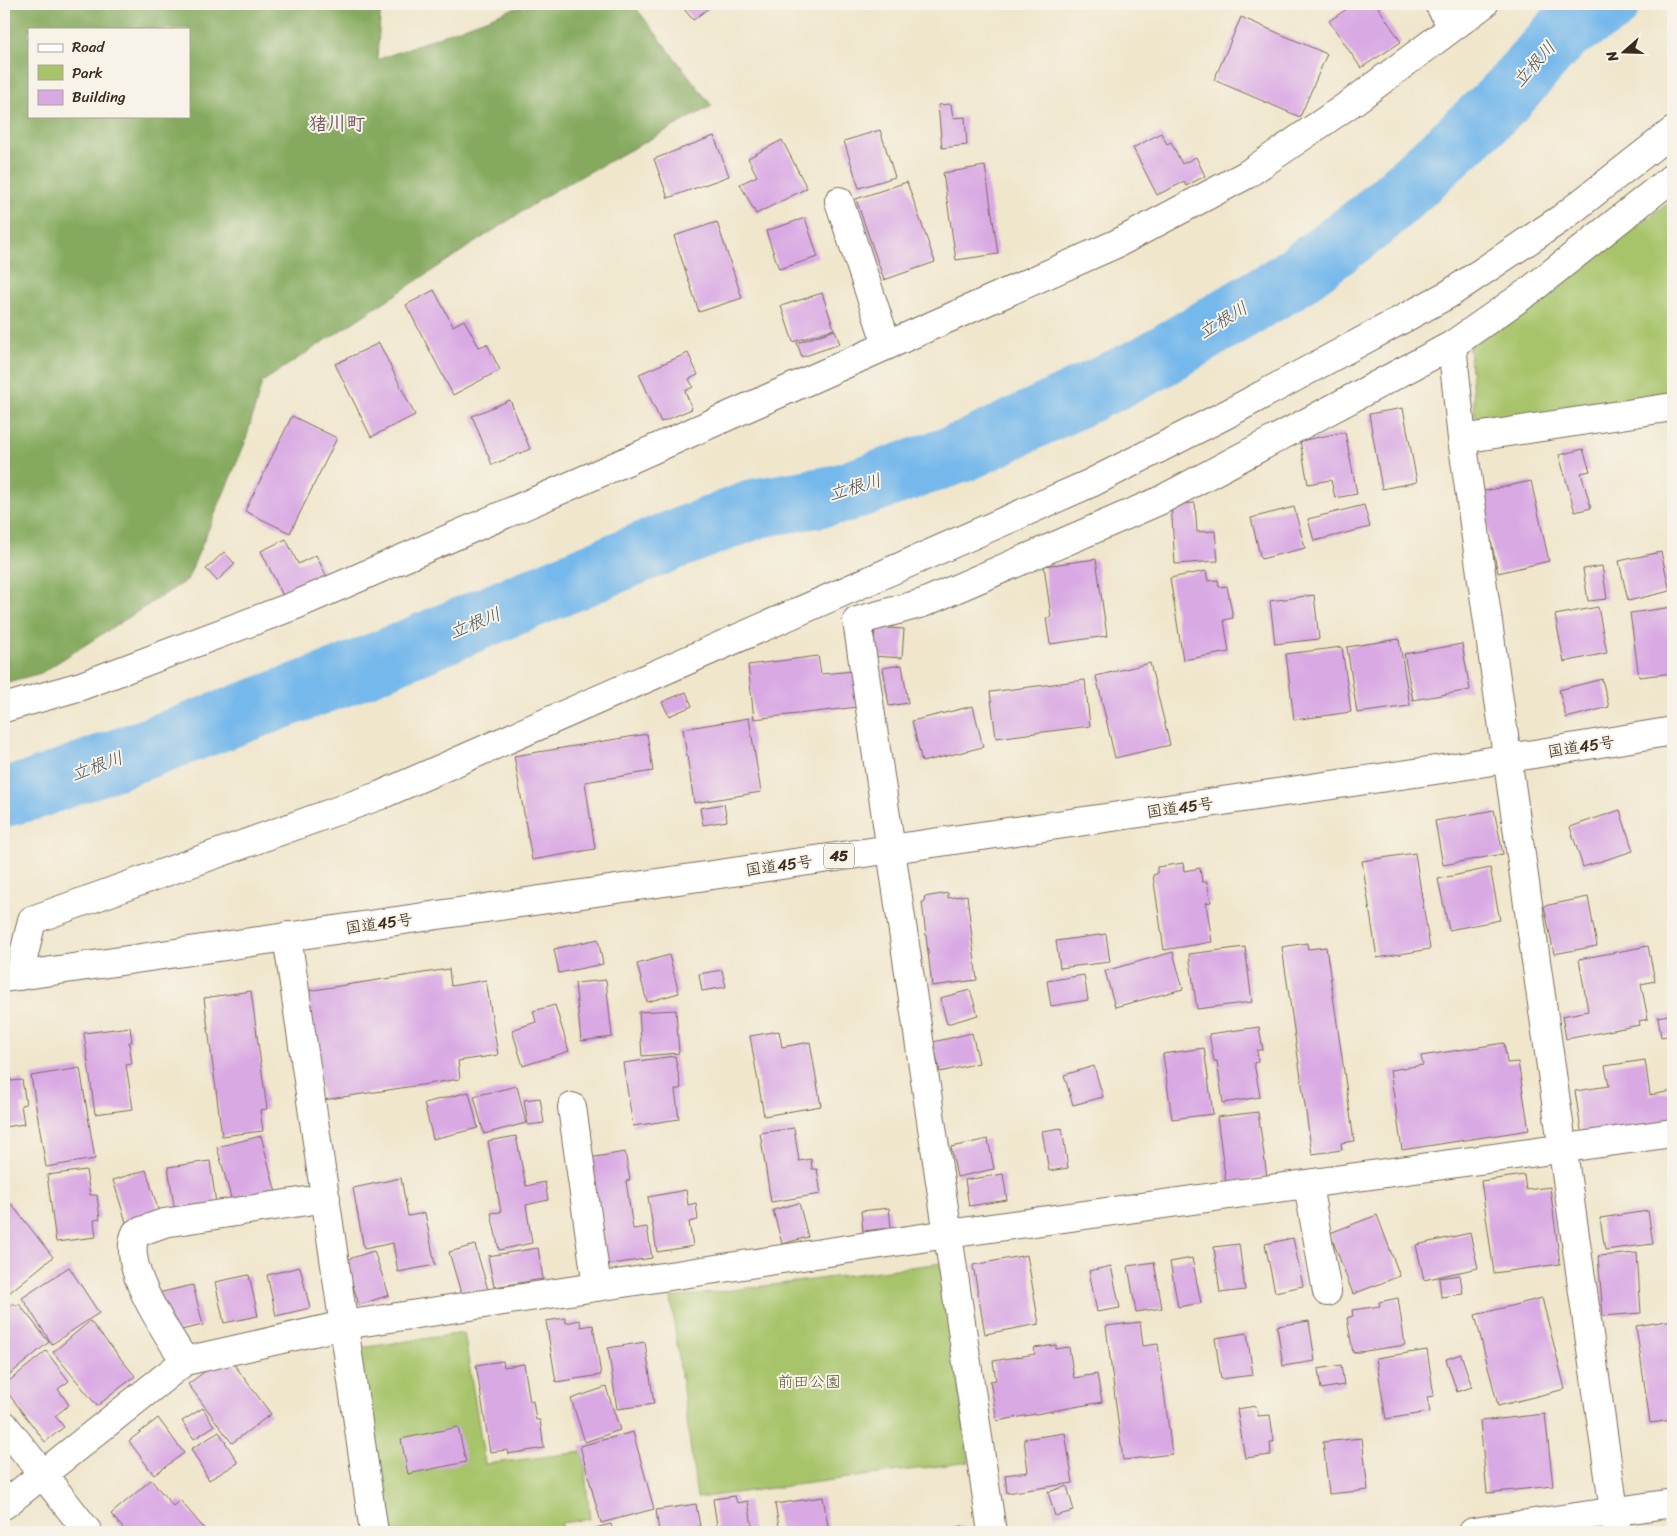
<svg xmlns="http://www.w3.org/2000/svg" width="1677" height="1536" viewBox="0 0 1677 1536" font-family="Sriracha,'Klee One',sans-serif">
  <rect width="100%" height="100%" fill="#f7f3e8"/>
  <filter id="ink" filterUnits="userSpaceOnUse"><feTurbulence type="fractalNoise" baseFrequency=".02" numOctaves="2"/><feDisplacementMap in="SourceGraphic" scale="10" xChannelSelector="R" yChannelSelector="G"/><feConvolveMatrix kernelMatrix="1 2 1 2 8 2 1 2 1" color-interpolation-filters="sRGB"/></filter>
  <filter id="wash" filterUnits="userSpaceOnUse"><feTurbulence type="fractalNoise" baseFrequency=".0096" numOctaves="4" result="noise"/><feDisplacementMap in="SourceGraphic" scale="20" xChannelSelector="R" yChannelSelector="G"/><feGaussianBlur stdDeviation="1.12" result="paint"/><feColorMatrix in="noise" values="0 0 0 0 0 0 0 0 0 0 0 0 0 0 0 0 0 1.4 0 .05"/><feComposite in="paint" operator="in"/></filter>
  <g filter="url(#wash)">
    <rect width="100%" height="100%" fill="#f0e6cc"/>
    <!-- green -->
    <path fill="#a7c46b" stroke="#717744" d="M 1673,200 L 1673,396 L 1537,416 L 1475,417 L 1469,347 Z
      M 942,1263 L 969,1462 L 697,1498 L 671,1298 Z
      M 464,1333 L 485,1464 L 583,1452 L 590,1519 L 561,1523 L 562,1532 L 384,1532 L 359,1348 Z"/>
    <!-- forest -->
    <path fill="#85aa5f" stroke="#606a3e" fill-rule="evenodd" d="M 4,4 L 381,4 L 377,60 L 512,9 L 544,4 L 633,4 L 712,106 L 552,192 L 262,382 L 245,443 L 187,580 L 41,673 L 4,683 ZM 29,29 L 189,29 L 189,116 L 29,116 Z"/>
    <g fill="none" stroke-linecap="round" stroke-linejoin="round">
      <!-- river -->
      <path stroke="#75b8eb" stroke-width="60" d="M 4,797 L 33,790 L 344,676 L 645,551 L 758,508 L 840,494 L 966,451 L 1147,365 L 1289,281 L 1372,220 L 1503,100 L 1562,33 L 1610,4"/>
    </g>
    <g id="blocks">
      <!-- building -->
      <path fill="#d9a9e4" d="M 680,4 L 714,4 L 693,20 Z
        M 1354,4 L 1376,4 L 1401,42 L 1361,68 L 1329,21 Z
        M 1241,17 L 1327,54 L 1300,117 L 1214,80 Z
        M 951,104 L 953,118 L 965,117 L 967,145 L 942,148 L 938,105 Z
        M 880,130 L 895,177 L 859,188 L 844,141 Z
        M 1161,133 L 1167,144 L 1171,142 L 1182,164 L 1196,157 L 1205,176 L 1186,186 L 1184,182 L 1157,195 L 1133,148 Z
        M 714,136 L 729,176 L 668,198 L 654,159 Z
        M 782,140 L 807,188 L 756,214 L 740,184 L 757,176 L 748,158 Z
        M 985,166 L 998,254 L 956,260 L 943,173 Z
        M 907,182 L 935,262 L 884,280 L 856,199 Z
        M 805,218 L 818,257 L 779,269 L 766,231 Z
        M 717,222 L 742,298 L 699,312 L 674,236 Z
        M 434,290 L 453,326 L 464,320 L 479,347 L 487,344 L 500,370 L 453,395 L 406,305 Z
        M 822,293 L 834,329 L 793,342 L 781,306 Z
        M 835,330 L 840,344 L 802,357 L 797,343 Z
        M 379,343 L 415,415 L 371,437 L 335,364 Z
        M 688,353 L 698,375 L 689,379 L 693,387 L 685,391 L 692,409 L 661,422 L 639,374 Z
        M 510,400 L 530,449 L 492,465 L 472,416 Z
        M 1403,408 L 1417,482 L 1382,489 L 1369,414 Z
        M 292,416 L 337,438 L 290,533 L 245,511 Z
        M 1345,432 L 1357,494 L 1335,498 L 1331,480 L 1308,484 L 1300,441 Z
        M 1583,449 L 1590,471 L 1581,473 L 1591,508 L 1575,512 L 1559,455 Z
        M 1531,481 L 1549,561 L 1498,573 L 1480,492 Z
        M 1195,503 L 1197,532 L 1215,531 L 1218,561 L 1175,564 L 1171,504 Z
        M 1364,505 L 1370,527 L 1314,541 L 1308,519 Z
        M 1294,507 L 1305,548 L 1261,559 L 1251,518 Z
        M 286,539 L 298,564 L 316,555 L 329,581 L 286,602 L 261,551 Z
        M 224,552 L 235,564 L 217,581 L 206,569 Z
        M 1661,552 L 1670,591 L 1628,601 L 1619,561 Z
        M 1096,559 L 1107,636 L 1050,644 L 1046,618 L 1051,617 L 1044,566 Z
        M 1602,566 L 1607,599 L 1588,601 L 1583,569 Z
        M 1206,571 L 1208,581 L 1218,580 L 1219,587 L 1227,586 L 1233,618 L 1224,620 L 1229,652 L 1183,660 L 1170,578 Z
        M 1314,595 L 1319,639 L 1275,644 L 1270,601 Z
        M 1598,607 L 1607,653 L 1564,662 L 1555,615 Z
        M 1673,607 L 1673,673 L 1639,677 L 1630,613 Z
        M 875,627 L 904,629 L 902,658 L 873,656 Z
        M 1399,639 L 1410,706 L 1357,713 L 1347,647 Z
        M 1462,644 L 1470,690 L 1413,700 L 1404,654 Z
        M 1342,647 L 1351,712 L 1294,720 L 1286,654 Z
        M 818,656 L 821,674 L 854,671 L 858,707 L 754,719 L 748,665 Z
        M 1150,663 L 1170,745 L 1115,758 L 1096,676 Z
        M 902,665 L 908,703 L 889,706 L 883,668 Z
        M 1602,679 L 1609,707 L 1566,718 L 1559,690 Z
        M 1085,680 L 1090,726 L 996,738 L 990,692 Z
        M 686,692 L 692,706 L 669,716 L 662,702 Z
        M 973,706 L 983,747 L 922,762 L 912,721 Z
        M 749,718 L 761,792 L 694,803 L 683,729 Z
        M 647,734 L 653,771 L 585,782 L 595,849 L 532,860 L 514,756 Z
        M 724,804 L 727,821 L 703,825 L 700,808 Z
        M 1494,810 L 1503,854 L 1443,865 L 1435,821 Z
        M 1620,810 L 1633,851 L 1583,867 L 1570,827 Z
        M 1415,853 L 1430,949 L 1377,958 L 1362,861 Z
        M 1183,863 L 1184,871 L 1200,868 L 1202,882 L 1207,882 L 1211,902 L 1206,903 L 1212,942 L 1164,950 L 1153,875 L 1157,874 L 1157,867 Z
        M 1490,868 L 1500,920 L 1449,930 L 1438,879 Z
        M 948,893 L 948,898 L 967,895 L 977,980 L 932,986 L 922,902 L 925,902 L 924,897 Z
        M 1588,897 L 1597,946 L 1554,954 L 1544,906 Z
        M 1106,934 L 1110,962 L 1060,968 L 1056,941 Z
        M 598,939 L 603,964 L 559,973 L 554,949 Z
        M 1307,943 L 1308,949 L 1326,947 L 1354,1141 L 1341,1143 L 1342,1150 L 1312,1154 L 1282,947 Z
        M 1648,946 L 1655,981 L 1641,984 L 1648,1019 L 1639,1021 L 1640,1025 L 1566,1039 L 1562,1016 L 1588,1011 L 1579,959 Z
        M 1245,947 L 1252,1002 L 1197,1009 L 1189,954 Z
        M 1173,952 L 1183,989 L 1115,1007 L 1105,971 Z
        M 669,955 L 679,993 L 647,1002 L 637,964 Z
        M 449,969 L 451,986 L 486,980 L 498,1055 L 458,1061 L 460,1079 L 323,1100 L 307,991 Z
        M 722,970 L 726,987 L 702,991 L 699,974 Z
        M 1084,975 L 1088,1000 L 1051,1006 L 1047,981 Z
        M 606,980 L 612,1037 L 581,1041 L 575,983 Z
        M 970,990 L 978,1015 L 947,1024 L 940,998 Z
        M 251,991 L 267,1109 L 260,1110 L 263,1131 L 222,1136 L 204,998 Z
        M 555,1005 L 569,1051 L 523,1066 L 512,1030 L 536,1022 L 533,1011 Z
        M 676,1010 L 679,1053 L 642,1056 L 639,1012 Z
        M 1673,1014 L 1673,1035 L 1661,1037 L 1658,1017 Z
        M 130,1027 L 132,1042 L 129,1042 L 132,1064 L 126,1065 L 133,1109 L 95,1114 L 84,1033 Z
        M 1259,1027 L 1263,1050 L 1257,1050 L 1258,1062 L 1254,1063 L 1260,1097 L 1223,1103 L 1217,1061 L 1214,1061 L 1209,1034 Z
        M 779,1031 L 782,1047 L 810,1042 L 821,1106 L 764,1116 L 750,1036 Z
        M 972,1033 L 979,1063 L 940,1072 L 933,1042 Z
        M 1504,1043 L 1507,1063 L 1518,1062 L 1529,1130 L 1402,1150 L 1390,1070 L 1423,1065 L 1421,1056 Z
        M 1204,1048 L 1213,1114 L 1172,1119 L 1163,1054 Z
        M 7,1056 L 11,1081 L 22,1080 L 26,1104 L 21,1105 L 24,1124 L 4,1127 L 4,1057 Z
        M 675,1056 L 681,1088 L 675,1090 L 679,1119 L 633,1126 L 623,1063 Z
        M 1645,1060 L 1650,1095 L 1673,1091 L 1673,1123 L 1582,1136 L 1575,1091 L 1609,1086 L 1605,1066 Z
        M 1094,1066 L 1103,1097 L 1073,1105 L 1064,1075 Z
        M 80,1068 L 95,1159 L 46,1167 L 31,1076 Z
        M 517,1086 L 526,1123 L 484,1134 L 474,1096 Z
        M 469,1092 L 478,1128 L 433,1139 L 424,1103 Z
        M 540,1098 L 544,1123 L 528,1125 L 524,1100 Z
        M 1258,1112 L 1267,1177 L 1226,1183 L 1217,1117 Z
        M 794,1128 L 799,1161 L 811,1159 L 812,1169 L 817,1169 L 821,1194 L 771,1202 L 760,1133 Z
        M 1062,1128 L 1068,1168 L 1049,1171 L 1042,1131 Z
        M 261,1136 L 276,1193 L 233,1205 L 217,1147 Z
        M 516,1136 L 526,1186 L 545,1182 L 548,1200 L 526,1205 L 532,1243 L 499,1250 L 491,1213 L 501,1212 L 488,1141 Z
        M 988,1139 L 994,1169 L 957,1177 L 951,1147 Z
        M 625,1152 L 630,1180 L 626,1181 L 633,1229 L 647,1227 L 652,1258 L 606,1265 L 589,1158 Z
        M 210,1161 L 217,1211 L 176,1218 L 168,1167 Z
        M 86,1170 L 90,1195 L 97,1195 L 100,1219 L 94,1220 L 96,1237 L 56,1242 L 47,1175 Z
        M 146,1170 L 162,1222 L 129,1232 L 113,1180 Z
        M 1003,1174 L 1007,1200 L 969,1206 L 965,1180 Z
        M 1524,1175 L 1526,1190 L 1550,1187 L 1560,1264 L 1494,1273 L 1481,1181 Z
        M 401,1178 L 408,1216 L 425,1213 L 435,1265 L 398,1272 L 393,1243 L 364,1249 L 353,1188 Z
        M 686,1190 L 688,1205 L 696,1203 L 698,1220 L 689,1222 L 693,1246 L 657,1252 L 648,1197 Z
        M 9,1201 L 53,1257 L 4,1297 L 4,1205 Z
        M 799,1203 L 808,1237 L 782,1244 L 773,1210 Z
        M 889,1208 L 891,1228 L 863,1231 L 861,1211 Z
        M 1648,1211 L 1653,1244 L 1605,1250 L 1600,1218 Z
        M 1377,1215 L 1400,1276 L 1353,1294 L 1330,1233 Z
        M 1470,1233 L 1478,1268 L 1424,1280 L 1416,1245 Z
        M 1293,1238 L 1303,1286 L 1275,1292 L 1265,1244 Z
        M 1239,1244 L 1245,1290 L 1220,1293 L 1214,1247 Z
        M 475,1245 L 489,1293 L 463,1300 L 449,1252 Z
        M 538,1248 L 543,1279 L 494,1287 L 488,1256 Z
        M 374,1251 L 389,1295 L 359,1305 L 345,1260 Z
        M 1637,1253 L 1641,1313 L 1603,1316 L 1598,1256 Z
        M 1027,1255 L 1039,1324 L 985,1334 L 973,1265 Z
        M 1192,1258 L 1201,1303 L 1178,1307 L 1170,1262 Z
        M 1154,1262 L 1162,1308 L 1136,1312 L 1128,1266 Z
        M 1111,1266 L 1120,1308 L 1097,1312 L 1089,1271 Z
        M 69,1267 L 99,1313 L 52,1344 L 22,1298 Z
        M 300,1267 L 310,1308 L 276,1316 L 267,1275 Z
        M 249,1275 L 258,1316 L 224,1323 L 215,1282 Z
        M 1460,1275 L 1463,1294 L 1441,1297 L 1439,1278 Z
        M 193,1285 L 203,1325 L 168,1333 L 158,1293 Z
        M 1398,1298 L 1405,1345 L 1353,1353 L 1347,1318 L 1353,1316 L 1352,1310 L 1380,1306 L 1379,1302 Z
        M 1542,1298 L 1565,1389 L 1498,1406 L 1475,1315 Z
        M 13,1303 L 16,1306 L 19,1304 L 49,1342 L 8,1376 L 4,1371 L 4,1311 Z
        M 565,1318 L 566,1323 L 580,1320 L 581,1327 L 593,1325 L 601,1375 L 556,1382 L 546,1321 Z
        M 1673,1320 L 1673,1420 L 1650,1423 L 1636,1326 Z
        M 90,1321 L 135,1376 L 97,1406 L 53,1352 Z
        M 1309,1321 L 1315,1361 L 1283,1366 L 1277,1326 Z
        M 1140,1322 L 1143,1346 L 1158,1344 L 1172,1454 L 1123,1460 L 1106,1326 Z
        M 1247,1333 L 1253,1375 L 1221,1379 L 1215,1338 Z
        M 645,1342 L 654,1404 L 617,1409 L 608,1348 Z
        M 1056,1345 L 1056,1349 L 1069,1347 L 1074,1378 L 1097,1374 L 1102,1402 L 997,1421 L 990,1381 L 996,1380 L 993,1361 L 1035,1354 L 1034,1348 Z
        M 1427,1350 L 1434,1396 L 1427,1397 L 1430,1412 L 1386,1419 L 1376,1358 Z
        M 46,1351 L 69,1381 L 58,1389 L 69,1405 L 55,1416 L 64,1427 L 45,1442 L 4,1388 L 4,1385 Z
        M 1461,1354 L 1472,1387 L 1457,1392 L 1446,1359 Z
        M 227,1355 L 271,1414 L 232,1443 L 188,1384 Z
        M 503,1361 L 504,1367 L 524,1364 L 530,1402 L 533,1401 L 536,1420 L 540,1420 L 544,1448 L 508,1454 L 507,1450 L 490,1452 L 476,1365 Z
        M 1341,1365 L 1344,1385 L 1321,1389 L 1318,1369 Z
        M 606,1387 L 620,1430 L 585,1442 L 571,1399 Z
        M 1256,1406 L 1258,1416 L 1270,1415 L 1274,1442 L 1270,1442 L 1271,1455 L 1245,1458 L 1237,1409 Z
        M 203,1408 L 214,1426 L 194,1439 L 182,1421 Z
        M 1545,1414 L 1553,1486 L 1487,1493 L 1480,1421 Z
        M 158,1418 L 184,1453 L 154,1475 L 129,1441 Z
        M 458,1427 L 466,1462 L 408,1474 L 401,1439 Z
        M 219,1432 L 238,1463 L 209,1480 L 191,1449 Z
        M 633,1432 L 654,1509 L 601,1523 L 580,1446 Z
        M 1065,1433 L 1073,1483 L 1007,1493 L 1005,1475 L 1028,1472 L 1024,1439 Z
        M 1362,1438 L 1368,1490 L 1329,1494 L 1323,1442 Z
        M 151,1480 L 173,1506 L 180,1500 L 207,1532 L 126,1532 L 111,1514 Z
        M 1067,1486 L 1074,1511 L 1055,1516 L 1048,1492 Z
        M 735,1496 L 737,1503 L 748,1501 L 753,1532 L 718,1532 L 713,1499 Z
        M 823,1497 L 829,1532 L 780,1532 L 775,1504 Z
        M 696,1504 L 701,1532 L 659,1532 L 656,1510 Z
        M 611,1524 L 613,1532 L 579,1532 Z
        M 963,1526 L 964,1532 L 930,1532 L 930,1531 Z"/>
    </g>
  </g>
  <g filter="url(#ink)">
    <use href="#blocks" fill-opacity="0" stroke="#7a6c5b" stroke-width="1"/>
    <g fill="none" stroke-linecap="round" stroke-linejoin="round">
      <!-- minor casing -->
      <g stroke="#7a6c5b" stroke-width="30">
        <path id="minor" d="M 1439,4 L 1452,26
          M 839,201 L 887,345
          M 1452,345 L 1462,439
          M 4,708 L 81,686 L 296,605 L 618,465 L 1118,243 L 1246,175 L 1354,101 L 1484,4
          M 287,936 L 374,1532
          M 19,976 L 32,920 L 381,795 L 1091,483 L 1227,414 L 1449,294 L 1562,218 L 1673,131
          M 572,1107 L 597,1287
          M 1308,1185 L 1327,1292
          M 185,1361 C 167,1333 120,1266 136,1233 L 164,1223 L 326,1198
          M 4,1425 L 88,1532
          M 4,1505 L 185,1361 L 344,1325 L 948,1234 L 1673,1133
          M 992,1532 L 857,621 L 923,603 L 1159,501 L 1452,345 L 1528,292 L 1673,177
          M 1473,1532 L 1673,1503
          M 1617,1532 L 1462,439 L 1673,407"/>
      </g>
      <!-- highway casing -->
      <g stroke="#7a6c5b" stroke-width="30">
        <path id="highway" d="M 4,978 L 1449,768 L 1673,731"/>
      </g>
      <!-- minor -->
      <use href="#minor" stroke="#fff" stroke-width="28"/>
      <!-- highway -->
      <use href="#highway" stroke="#fff" stroke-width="28"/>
    </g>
  </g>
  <g text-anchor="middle" stroke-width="4" stroke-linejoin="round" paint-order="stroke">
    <!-- shield labels -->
    <rect fill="#f7f3e8" stroke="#73665b" stroke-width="1" x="824" y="843.5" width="30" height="25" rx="4"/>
    <g font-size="15" font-weight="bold" fill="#3b2a1e">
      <text x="839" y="861">45</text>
    </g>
    <!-- street labels -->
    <g font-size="16" fill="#3b2a1e" stroke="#f7f3e8">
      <text transform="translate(1581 746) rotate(-9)" y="6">国道45号</text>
      <text transform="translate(1180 807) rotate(-8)" y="6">国道45号</text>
      <text transform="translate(779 865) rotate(-8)" y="6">国道45号</text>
      <text transform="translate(379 923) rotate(-8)" y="6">国道45号</text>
    </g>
    <!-- park labels -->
    <g font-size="16" fill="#5b5835" stroke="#f7f3e8">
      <text x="809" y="1387">前田公園</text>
    </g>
    <!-- water labels -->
    <g font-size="18" font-style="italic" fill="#4c555c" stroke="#f7f3e8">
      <text transform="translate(1534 64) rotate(-48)" y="6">立根川</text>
      <text transform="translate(1223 320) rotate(-31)" y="6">立根川</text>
      <text transform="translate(855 487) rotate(-16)" y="6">立根川</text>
      <text transform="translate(475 623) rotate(-22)" y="6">立根川</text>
      <text transform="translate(97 766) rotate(-20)" y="6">立根川</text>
    </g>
    <!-- quarter labels -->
    <g font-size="19" font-weight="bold" fill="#725663" stroke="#f7f3e8">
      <text x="337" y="130">猪川町</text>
    </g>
  </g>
  <!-- margin -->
  <rect width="1677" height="1536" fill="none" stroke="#f7f3e8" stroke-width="20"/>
  <!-- legend -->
  <rect x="28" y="28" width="162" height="90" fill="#f7f3e8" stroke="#aca397"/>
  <rect x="38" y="44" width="25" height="8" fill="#ffffff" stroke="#aca397"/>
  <text x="72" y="52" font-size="15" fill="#3b2a1e">Road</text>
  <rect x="38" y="65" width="25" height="15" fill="#a7c46b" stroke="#aca397"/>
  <text x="72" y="78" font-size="15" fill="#3b2a1e">Park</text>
  <rect x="38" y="90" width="25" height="15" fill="#d9a9e4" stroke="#aca397"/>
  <text x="72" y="102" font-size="15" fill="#3b2a1e">Building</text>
  <!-- north arrow -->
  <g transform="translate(1624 52) rotate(250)" stroke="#f7f3e8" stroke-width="4" paint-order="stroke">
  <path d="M0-4L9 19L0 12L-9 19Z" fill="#3b2a1e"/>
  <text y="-8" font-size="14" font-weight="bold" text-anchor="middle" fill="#3b2a1e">N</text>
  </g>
</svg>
